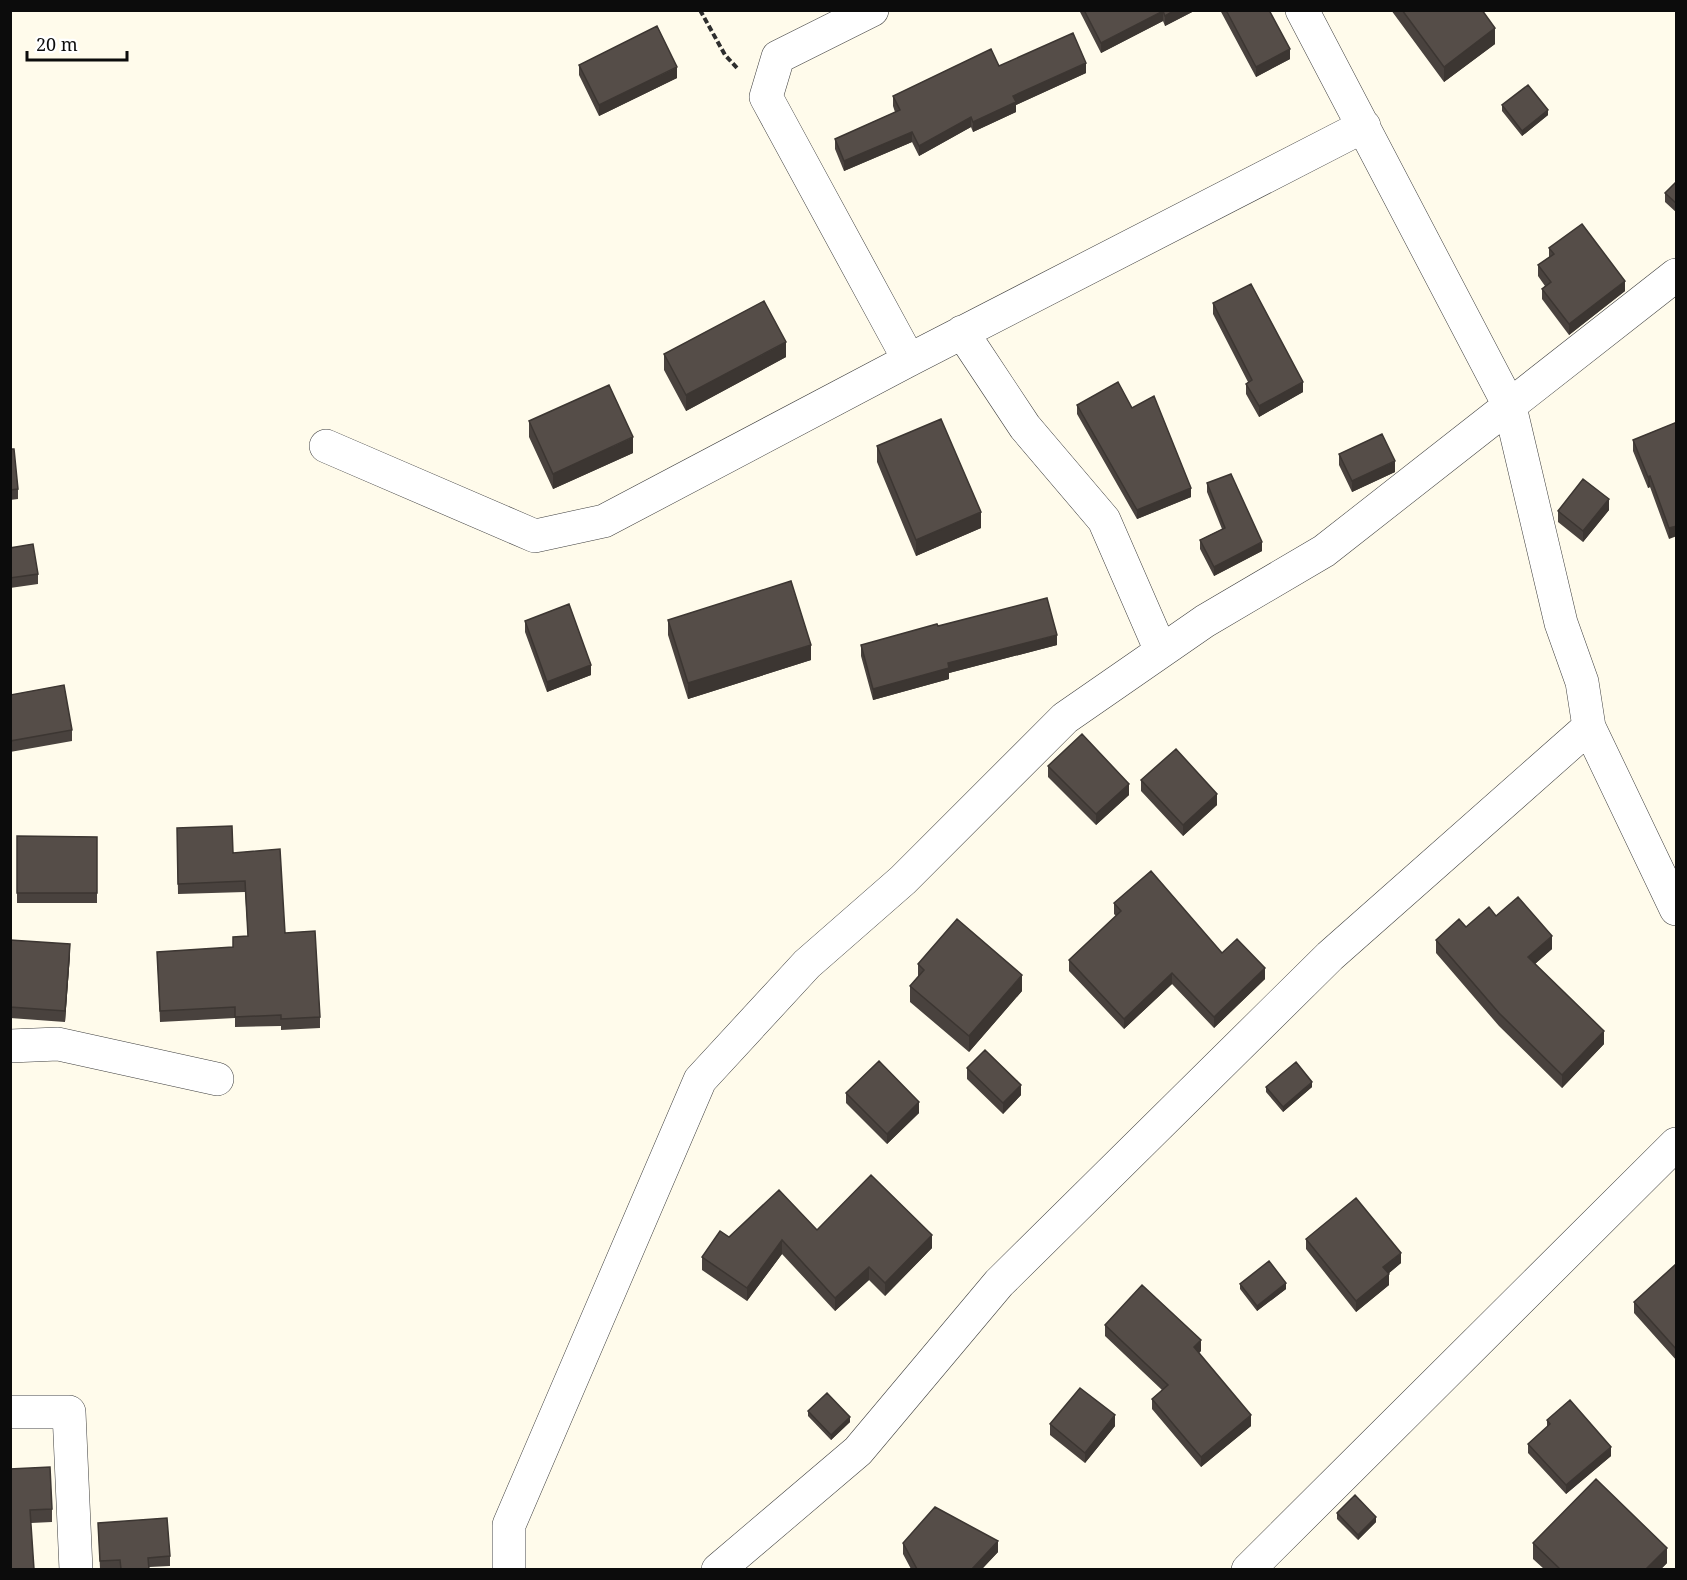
<svg xmlns="http://www.w3.org/2000/svg" width="1687" height="1580" viewBox="0 0 1687 1580" font-family="'Noto Serif',serif">
  <rect width="100%" height="100%" fill="#fffbeb"/>
  <g fill="none" stroke-linecap="round" stroke-linejoin="round">
    <!-- street casing -->
    <g stroke="#3f3f3f" stroke-width="34">
      <path id="street" d="M 872,10 L 778,57 L 766,97 L 909,360
        M 1302,10 L 1510,407 L 1561,623 L 1582,682 L 1589,727 L 1676,909
        M 962,332 L 1025,427 L 1104,520 L 1161,651
        M 326,446 L 535,536 L 604,521 L 909,360 L 1364,126
        M 10,1046 L 58,1044 L 217,1079
        M 10,1412 L 69,1412 L 76,1570
        M 509,1570 L 509,1525 L 700,1080 L 807,964 L 903,880 L 1065,718 L 1205,621 L 1324,551 L 1676,275
        M 718,1570 L 858,1451 L 999,1283 L 1330,956 L 1589,727
        M 1248,1570 L 1676,1144"/>
    </g>
    <!-- path -->
    <path stroke="#2e2e2e" stroke-width="4" stroke-dasharray="6 3" stroke-linecap="butt" d="M 700,10 L 725,55 L 738,69"/>
    <!-- street -->
    <use href="#street" stroke="#fff" stroke-width="33"/>
  </g>
  <!-- wall -->
  <path fill="#49423e" d="M 1079,10 L 1196,10 L 1165,26 L 1163,21 L 1101,53 Z
    M 1220,10 L 1269,10 L 1290,59 L 1256,77 Z
    M 1391,10 L 1482,10 L 1495,44 L 1444,82 Z
    M 579,65 L 677,78 L 599,116 L 579,75 Z
    M 999,66 L 1086,73 L 1016,105 L 1016,112 L 973,132 L 971,127 L 919,156 L 912,142 L 844,171 L 835,149 L 835,139 L 895,112 L 893,106 L 893,96 Z
    M 1502,105 L 1548,115 L 1522,136 L 1502,111 Z
    M 1677,181 L 1677,213 L 1665,202 L 1665,193 Z
    M 1549,248 L 1625,291 L 1569,335 L 1542,299 L 1542,289 L 1545,286 L 1538,276 L 1538,265 L 1549,257 Z
    M 1213,303 L 1303,392 L 1259,417 L 1246,394 L 1246,384 L 1248,382 L 1213,314 Z
    M 664,354 L 786,357 L 686,411 L 664,370 Z
    M 1077,405 L 1132,408 L 1191,497 L 1137,519 L 1077,414 Z
    M 529,421 L 633,453 L 553,489 L 529,437 Z
    M 1677,422 L 1669,539 L 1650,487 L 1648,488 L 1633,451 L 1633,440 Z
    M 877,446 L 981,528 L 916,556 L 877,462 Z
    M 10,449 L 18,489 L 18,499 L 10,500 Z
    M 1339,454 L 1395,472 L 1352,492 L 1339,465 Z
    M 1207,483 L 1262,551 L 1214,576 L 1200,549 L 1200,540 L 1222,529 L 1207,492 Z
    M 1609,510 L 1583,542 L 1558,522 L 1558,511 Z
    M 10,548 L 38,574 L 38,584 L 10,588 Z
    M 668,620 L 811,660 L 688,699 L 668,635 Z
    M 525,621 L 591,675 L 547,692 L 525,632 Z
    M 938,626 L 1057,645 L 949,673 L 949,679 L 873,700 L 861,656 L 861,645 Z
    M 10,695 L 72,730 L 72,741 L 10,752 Z
    M 1048,766 L 1129,795 L 1096,825 L 1048,777 Z
    M 1141,780 L 1217,805 L 1183,836 L 1141,791 Z
    M 177,828 L 233,853 L 285,933 L 320,1017 L 320,1028 L 281,1030 L 281,1026 L 235,1027 L 235,1018 L 160,1022 L 157,952 L 233,947 L 248,937 L 245,892 L 178,894 Z
    M 17,836 L 97,837 L 97,903 L 17,903 Z
    M 1114,903 L 1222,953 L 1265,979 L 1214,1028 L 1172,984 L 1124,1029 L 1069,971 L 1069,960 L 1116,916 L 1114,914 Z
    M 1496,916 L 1552,949 L 1535,964 L 1604,1044 L 1562,1088 L 1499,1026 L 1436,953 L 1436,940 Z
    M 10,940 L 70,955 L 65,1022 L 10,1018 Z
    M 918,964 L 1022,991 L 969,1052 L 910,1002 L 910,986 L 918,978 Z
    M 967,1068 L 1021,1095 L 1003,1114 L 967,1079 Z
    M 1266,1087 L 1312,1087 L 1283,1112 L 1266,1092 Z
    M 846,1093 L 919,1113 L 887,1144 L 846,1103 Z
    M 817,1230 L 932,1248 L 885,1296 L 869,1280 L 835,1311 L 782,1254 L 747,1301 L 702,1270 L 702,1257 L 729,1237 Z
    M 1306,1239 L 1401,1263 L 1388,1274 L 1389,1285 L 1356,1312 L 1306,1249 Z
    M 1677,1266 L 1677,1361 L 1634,1313 L 1634,1302 Z
    M 1240,1284 L 1286,1289 L 1257,1311 L 1240,1289 Z
    M 1105,1325 L 1201,1351 L 1198,1353 L 1251,1426 L 1201,1467 L 1152,1409 L 1152,1399 L 1162,1390 L 1105,1336 Z
    M 808,1411 L 850,1422 L 831,1440 L 808,1416 Z
    M 1547,1420 L 1611,1456 L 1566,1494 L 1528,1453 L 1528,1444 L 1547,1427 Z
    M 1050,1424 L 1115,1426 L 1085,1463 L 1050,1435 Z
    M 10,1469 L 52,1509 L 52,1522 L 31,1523 Z
    M 1337,1513 L 1376,1522 L 1358,1540 L 1337,1519 Z
    M 98,1523 L 170,1556 L 170,1566 L 149,1567 L 149,1569 L 100,1569 Z
    M 903,1543 L 998,1552 L 982,1569 L 911,1569 L 903,1554 Z
    M 1533,1543 L 1667,1563 L 1661,1569 L 1544,1569 L 1533,1559 Z"/>
  <!-- shaded-wall -->
  <path fill="#3c3632" d="M 1175,10 L 1196,10 L 1165,26 L 1165,16 Z
    M 1163,11 L 1163,21 L 1101,53 L 1101,43 Z
    M 1495,28 L 1495,44 L 1444,82 L 1444,67 Z
    M 1290,49 L 1290,59 L 1256,77 L 1256,67 Z
    M 1086,63 L 1086,73 L 1016,105 L 1016,112 L 973,132 L 973,122 L 1013,96 Z
    M 677,67 L 677,78 L 599,116 L 599,105 Z
    M 1548,110 L 1548,115 L 1522,136 L 1522,131 Z
    M 971,117 L 971,127 L 919,156 L 919,146 Z
    M 912,132 L 912,142 L 844,171 L 844,161 Z
    M 1625,281 L 1625,291 L 1569,335 L 1569,324 Z
    M 786,342 L 786,357 L 686,411 L 686,395 Z
    M 1303,382 L 1303,392 L 1259,417 L 1259,406 Z
    M 633,437 L 633,453 L 553,489 L 553,474 Z
    M 1395,461 L 1395,472 L 1352,492 L 1352,481 Z
    M 1650,476 L 1650,487 L 1648,488 L 1648,477 Z
    M 1191,488 L 1191,497 L 1137,519 L 1137,510 Z
    M 1609,499 L 1609,510 L 1583,542 L 1583,531 Z
    M 981,512 L 981,528 L 916,556 L 916,540 Z
    M 1677,526 L 1677,536 L 1669,539 L 1669,528 Z
    M 1262,542 L 1262,551 L 1214,576 L 1214,567 Z
    M 1057,635 L 1057,645 L 949,673 L 949,679 L 873,700 L 873,689 L 948,663 Z
    M 811,645 L 811,660 L 688,699 L 688,683 Z
    M 591,665 L 591,675 L 547,692 L 547,682 Z
    M 1129,784 L 1129,795 L 1096,825 L 1096,814 Z
    M 1217,794 L 1217,805 L 1183,836 L 1183,825 Z
    M 1552,936 L 1552,949 L 1528,970 L 1528,957 Z
    M 70,944 L 70,955 L 65,1022 L 65,1011 Z
    M 1265,968 L 1265,979 L 1214,1028 L 1214,1017 Z
    M 1172,973 L 1172,984 L 1124,1029 L 1124,1019 Z
    M 1022,975 L 1022,991 L 969,1052 L 969,1036 Z
    M 1604,1031 L 1604,1044 L 1562,1088 L 1562,1075 Z
    M 1312,1082 L 1312,1087 L 1283,1112 L 1283,1107 Z
    M 1021,1085 L 1021,1095 L 1003,1114 L 1003,1103 Z
    M 919,1102 L 919,1113 L 887,1144 L 887,1134 Z
    M 932,1235 L 932,1248 L 885,1296 L 885,1283 Z
    M 782,1240 L 782,1254 L 747,1301 L 747,1288 Z
    M 1401,1253 L 1401,1263 L 1383,1278 L 1383,1267 Z
    M 869,1267 L 869,1280 L 835,1311 L 835,1298 Z
    M 1389,1274 L 1389,1285 L 1356,1312 L 1356,1301 Z
    M 1286,1283 L 1286,1289 L 1257,1311 L 1257,1306 Z
    M 1201,1340 L 1201,1351 L 1194,1358 L 1194,1347 Z
    M 1115,1415 L 1115,1426 L 1085,1463 L 1085,1453 Z
    M 1251,1415 L 1251,1426 L 1201,1467 L 1201,1457 Z
    M 850,1417 L 850,1422 L 831,1440 L 831,1435 Z
    M 1611,1447 L 1611,1456 L 1566,1494 L 1566,1485 Z
    M 1376,1517 L 1376,1522 L 1358,1540 L 1358,1535 Z
    M 998,1541 L 998,1552 L 982,1569 L 972,1569 Z
    M 1667,1548 L 1667,1563 L 1661,1569 L 1646,1569 Z"/>
  <!-- building -->
  <path fill="#554d48" stroke="#3c3632" stroke-width="1.5" d="M 1084,10 L 1175,10 L 1165,16 L 1163,11 L 1101,43 Z
    M 1226,10 L 1269,10 L 1290,49 L 1256,67 Z
    M 1402,10 L 1482,10 L 1495,28 L 1444,67 Z
    M 657,26 L 677,67 L 599,105 L 579,65 Z
    M 1073,33 L 1086,63 L 1013,96 L 1016,102 L 973,122 L 971,117 L 919,146 L 912,132 L 844,161 L 835,139 L 900,110 L 893,96 L 991,49 L 999,66 Z
    M 1528,85 L 1548,110 L 1522,131 L 1502,105 Z
    M 1677,181 L 1677,204 L 1665,193 Z
    M 1582,224 L 1625,281 L 1569,324 L 1542,289 L 1551,282 L 1538,265 L 1554,254 L 1549,248 Z
    M 1251,284 L 1303,382 L 1259,406 L 1246,384 L 1252,380 L 1213,303 Z
    M 764,301 L 786,342 L 686,395 L 664,354 Z
    M 1118,382 L 1132,408 L 1154,396 L 1191,488 L 1137,510 L 1077,405 Z
    M 609,385 L 633,437 L 553,474 L 529,421 Z
    M 941,419 L 981,512 L 916,540 L 877,446 Z
    M 1677,422 L 1677,526 L 1669,528 L 1650,476 L 1648,477 L 1633,440 Z
    M 1382,434 L 1395,461 L 1352,481 L 1339,454 Z
    M 10,449 L 14,449 L 18,489 L 10,490 Z
    M 1231,474 L 1262,542 L 1214,567 L 1200,540 L 1225,528 L 1207,483 Z
    M 1583,479 L 1609,499 L 1583,531 L 1558,511 Z
    M 33,544 L 38,574 L 10,578 L 10,548 Z
    M 791,581 L 811,645 L 688,683 L 668,620 Z
    M 1047,598 L 1057,635 L 948,663 L 949,668 L 873,689 L 861,645 L 937,624 L 938,626 Z
    M 569,604 L 591,665 L 547,682 L 525,621 Z
    M 64,685 L 72,730 L 10,741 L 10,695 Z
    M 1082,734 L 1129,784 L 1096,814 L 1048,766 Z
    M 1176,749 L 1217,794 L 1183,825 L 1141,780 Z
    M 232,826 L 233,853 L 280,849 L 285,933 L 315,931 L 320,1017 L 281,1019 L 281,1015 L 235,1017 L 235,1007 L 160,1011 L 157,952 L 233,947 L 233,937 L 248,936 L 245,881 L 178,884 L 177,828 Z
    M 17,836 L 97,837 L 97,893 L 17,893 Z
    M 1151,871 L 1222,953 L 1237,939 L 1265,968 L 1214,1017 L 1172,973 L 1124,1019 L 1069,960 L 1121,911 L 1114,903 Z
    M 1518,897 L 1552,936 L 1528,957 L 1604,1031 L 1562,1075 L 1499,1013 L 1436,940 L 1459,919 L 1466,927 L 1489,907 L 1496,916 Z
    M 957,919 L 1022,975 L 969,1036 L 910,986 L 924,970 L 918,964 Z
    M 10,940 L 70,944 L 65,1011 L 10,1007 Z
    M 985,1050 L 1021,1085 L 1003,1103 L 967,1068 Z
    M 879,1061 L 919,1102 L 887,1134 L 846,1093 Z
    M 1296,1062 L 1312,1082 L 1283,1107 L 1266,1087 Z
    M 871,1175 L 932,1235 L 885,1283 L 869,1267 L 835,1298 L 782,1240 L 747,1288 L 702,1257 L 720,1231 L 729,1237 L 779,1190 L 817,1230 Z
    M 1356,1198 L 1401,1253 L 1383,1267 L 1389,1274 L 1356,1301 L 1306,1239 Z
    M 1269,1261 L 1286,1283 L 1257,1306 L 1240,1284 Z
    M 1675,1265 L 1677,1266 L 1677,1350 L 1634,1302 Z
    M 1142,1285 L 1201,1340 L 1194,1347 L 1251,1415 L 1201,1457 L 1152,1399 L 1168,1385 L 1105,1325 Z
    M 1080,1388 L 1115,1415 L 1085,1453 L 1050,1424 Z
    M 827,1393 L 850,1417 L 831,1435 L 808,1411 Z
    M 1570,1400 L 1611,1447 L 1566,1485 L 1528,1444 L 1550,1424 L 1547,1420 Z
    M 50,1467 L 52,1509 L 30,1510 L 34,1569 L 10,1569 L 10,1469 Z
    M 1596,1479 L 1667,1548 L 1646,1569 L 1560,1569 L 1533,1543 Z
    M 1355,1495 L 1376,1517 L 1358,1535 L 1337,1513 Z
    M 935,1507 L 998,1541 L 972,1569 L 917,1569 L 903,1543 Z
    M 167,1518 L 170,1556 L 148,1558 L 149,1569 L 121,1569 L 120,1560 L 100,1561 L 98,1523 Z"/>
  <!-- border -->
  <rect width="1687" height="1580" fill="none" stroke="#0c0c0c" stroke-width="24"/>
  <!-- scale -->
  <path d="M27 51v9h100v-9" fill="none" stroke="#0c0c0c" stroke-width="3"/>
  <text x="36" y="51" font-size="18" fill="#0c0c0c" stroke="#ffffff" stroke-width="4.5" paint-order="stroke">20 m</text>
</svg>
